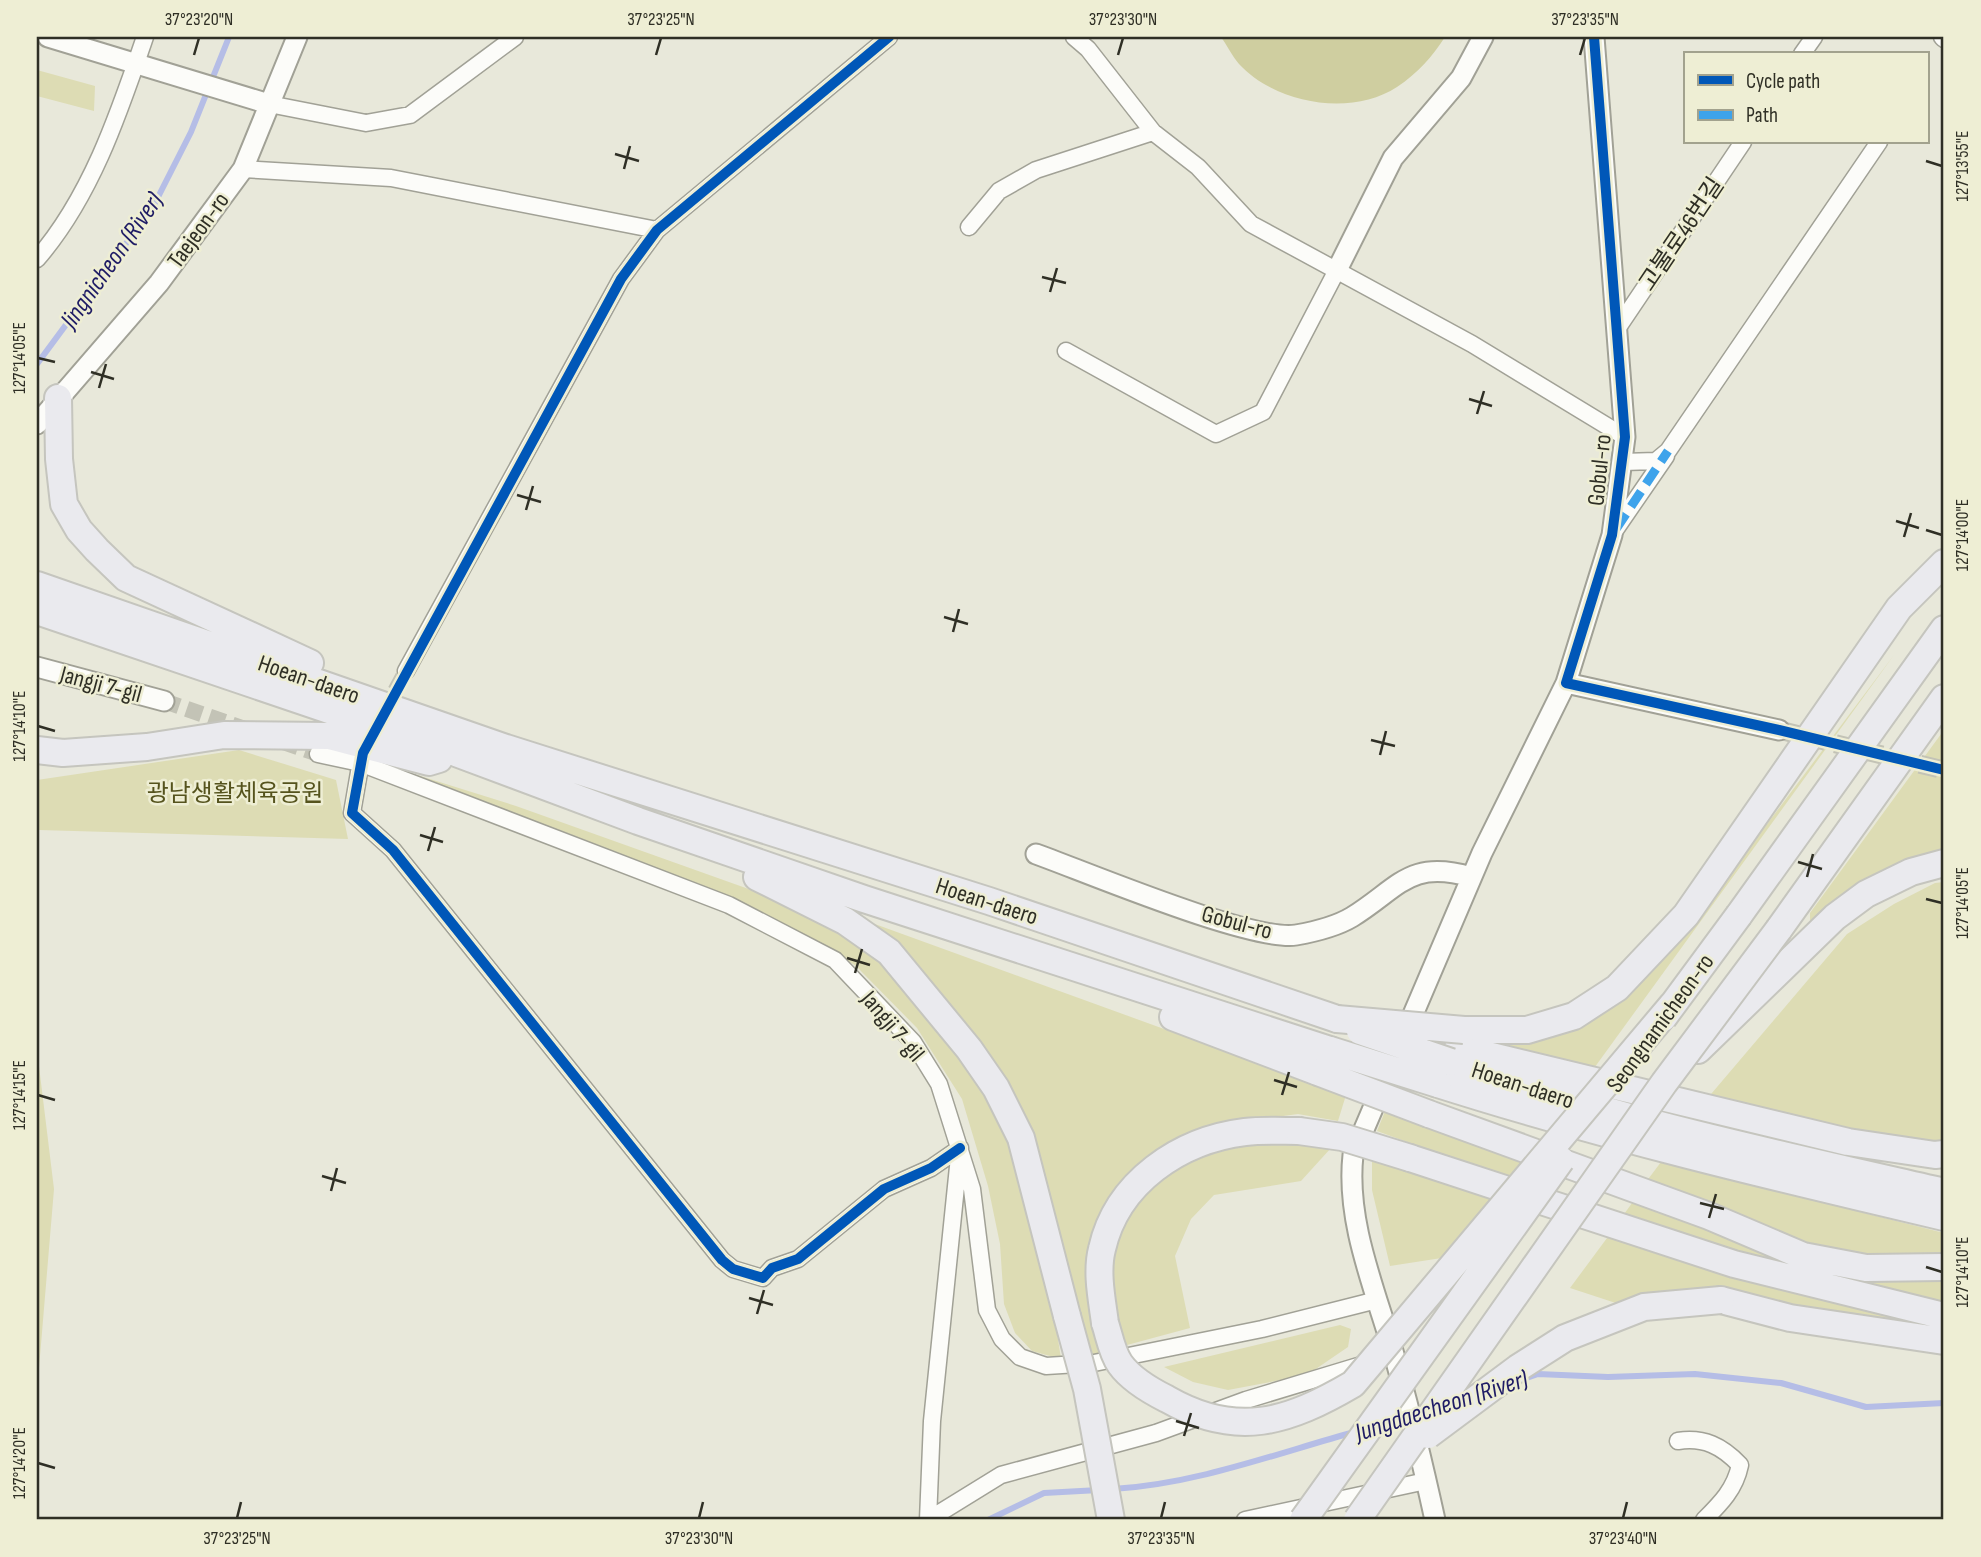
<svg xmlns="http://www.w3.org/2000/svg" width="1981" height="1557" viewBox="0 0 1981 1557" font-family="'Sofia Sans Condensed','Noto Sans KR',sans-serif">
  <rect width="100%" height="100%" fill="#e8e8da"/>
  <!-- green -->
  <path fill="#dddcb4" d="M 37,70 L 95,86 L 94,111 L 37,96 Z
    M 1894,655 L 1592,1071 L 1481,1044 L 1560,1028 L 1719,888 Z
    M 1944,730 L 1944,855 L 1817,925 L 1810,922 L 1810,913 Z
    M 239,750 L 336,780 L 348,839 L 39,830 L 37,836 L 37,780 Z
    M 385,765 L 516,806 L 788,903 L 818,917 L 876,958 L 924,1004 L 976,1076 L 1005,1126 L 1049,1280 L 1061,1359 L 1032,1351 L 1015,1333 L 1004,1304 L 1000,1244 L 988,1186 L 962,1099 L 917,1028 L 856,966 L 820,943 L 740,903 L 580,838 Z
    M 1944,882 L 1944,1142 L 1887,1140 L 1706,1100 L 1847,934 L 1894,904 L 1935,883 Z
    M 850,915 L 1346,1095 L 1338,1121 L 1298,1114 L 1229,1123 L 1120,1193 L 1101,1356 L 1086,1357 L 1025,1129 Z
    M 37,1050 L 54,1189 L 37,1392 Z
    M 1386,1109 L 1527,1159 L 1511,1180 L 1377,1131 Z
    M 1261,1137 L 1331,1148 L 1301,1181 L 1214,1195 L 1191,1219 L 1175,1256 L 1190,1328 L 1127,1345 C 1118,1323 1111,1301 1110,1277 C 1110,1220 1161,1163 1213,1144 C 1227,1139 1246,1139 1261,1137 Z
    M 1372,1158 L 1498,1197 L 1448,1257 L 1390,1266 L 1372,1190 Z
    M 1661,1162 L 1944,1233 L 1944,1258 L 1848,1257 L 1817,1249 L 1643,1186 Z
    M 1635,1199 L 1853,1274 L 1901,1282 L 1944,1279 L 1944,1306 L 1619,1221 Z
    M 1610,1234 L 1905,1319 L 1895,1322 L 1634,1309 L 1570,1288 Z
    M 1340,1325 L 1351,1329 L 1348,1347 L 1307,1375 L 1228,1390 L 1193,1382 L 1164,1367 Z"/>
  <!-- forest -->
  <path fill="#cfcea0" d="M 1221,37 L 1445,37 C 1432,57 1418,73 1397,87 C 1351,117 1276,104 1239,64 C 1232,56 1227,45 1221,37 Z"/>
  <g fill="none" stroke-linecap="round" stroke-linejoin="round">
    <!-- stream -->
    <path stroke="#b5bde6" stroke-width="6" d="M 37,364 L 153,207 L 191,132 L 229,37
      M 1521,1380 L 1538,1374 L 1608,1377 L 1695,1374 L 1781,1383 L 1866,1407 L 1944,1403
      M 1381,1425 L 1408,1418
      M 1113,1489 C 1196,1484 1275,1454 1354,1432
      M 988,1520 L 1044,1493 L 1099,1490"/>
    <!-- minor-tunnel -->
    <path stroke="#c3c3b6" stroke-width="16" stroke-dasharray="16 8" stroke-linecap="butt" d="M 164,701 L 245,729
      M 384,712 L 406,671
      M 283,742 L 318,754"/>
    <!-- tertiary-tunnel -->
    <path stroke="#c3c3b6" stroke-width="19" stroke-dasharray="19 10" stroke-linecap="butt" d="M 1779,730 L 1944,770"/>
    <!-- minor casing -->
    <g stroke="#a1a196" stroke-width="19">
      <path id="minor" d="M 1942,37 L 1944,39
        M 1802,54 L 1814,37
        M 269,104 L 366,123 L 410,115 L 515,37
        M 1153,132 L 1198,167 L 1251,224 L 1472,344 L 1625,437
        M 243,169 L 391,178 L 657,230
        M 969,227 L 999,191 L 1036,170 L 1153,132 L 1088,49 L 1074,37
        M 37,259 C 91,197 119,113 145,37
        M 1619,326 L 1743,142
        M 1066,351 L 1216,434 L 1263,412 L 1336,272
        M 1623,462 L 1656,461 L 1668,451 L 1879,142
        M 1613,533 L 1666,456
        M 406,671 L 621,279 L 657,230 L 889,37
        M 318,754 L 360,763 L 729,905 L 835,960 L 913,1042 L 939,1084 L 972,1189 L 987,1310 L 1002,1339 L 1020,1357 L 1046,1366 L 1094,1363 L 1262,1329 L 1377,1300
        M 362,755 L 352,813 L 393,850 L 722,1260 L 733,1269 L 763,1278 L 772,1268 L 798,1259 L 884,1189 L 931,1168 L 960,1148
        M 1678,1441 C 1704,1437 1722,1446 1740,1465 C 1735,1489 1721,1503 1704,1520
        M 928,1520 L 1001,1475 L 1156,1433 L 1246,1400 L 1368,1363
        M 928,1520 L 932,1421 L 959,1157
        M 1245,1520 L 1426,1481"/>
    </g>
    <!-- tertiary casing -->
    <g stroke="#a1a196" stroke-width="23">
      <path id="tertiary" d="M 48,37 L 269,104
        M 1594,37 L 1625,437 L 1612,535 L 1566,683 L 1779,730
        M 1336,272 L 1393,158 L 1461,78 L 1483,37
        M 37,424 L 159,283 L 243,169 L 297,37
        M 37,667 L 164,701
        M 1036,854 C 1086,872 1252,942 1296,935 C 1313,932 1337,926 1352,917 C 1399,888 1409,859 1471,877
        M 1435,1520 C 1424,1470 1412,1419 1398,1369 C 1380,1300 1345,1227 1353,1155 L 1482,853 L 1566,683"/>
    </g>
    <!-- trunk casing -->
    <g stroke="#c5c5be" stroke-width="30">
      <path id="trunk" d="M 58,398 L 59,459 L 64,504 L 79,530 L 97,550 L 126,578 L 310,663
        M 37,585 L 506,748 L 989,901 L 1337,1019
        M 37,611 L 456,753 L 638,821 L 864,899 L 1330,1050
        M 37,750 L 63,753 L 147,747 L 224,735 L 329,736 L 429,762 L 439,759
        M 757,877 L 845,921 L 889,952 L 969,1049 L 996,1088 L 1021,1138 L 1067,1316
        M 1739,915 L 1944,629
        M 1779,929 L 1944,698
        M 1173,1017 L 1318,1072
        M 1464,1030 L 1527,1030 L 1574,1016 L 1617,988 L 1686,915 L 1899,608 L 1944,563
        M 1458,1048 L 1848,1142 L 1935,1155 L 1944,1154
        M 1698,1050 L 1835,917 L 1866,894 L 1911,872 L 1944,863
        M 1451,1062 C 1612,1119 1778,1154 1944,1192
        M 1438,1084 C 1605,1137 1774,1177 1944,1217
        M 1429,1114 L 1709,1216 L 1803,1256 L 1866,1268 L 1944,1267
        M 1410,1158 L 1734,1264 L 1944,1316
        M 1721,1300 L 1790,1318 L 1944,1341
        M 1105,1323 C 1102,1300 1096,1272 1102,1249 C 1117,1182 1180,1140 1245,1132 C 1263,1130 1281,1131 1299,1131"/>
    </g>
    <!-- minor -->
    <use href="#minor" stroke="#fcfcf9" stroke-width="16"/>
    <!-- tertiary -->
    <use href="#tertiary" stroke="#fcfcf9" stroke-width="19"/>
    <!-- trunk -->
    <use href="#trunk" stroke="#eaeaee" stroke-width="26"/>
    <!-- trunk-bridge casing -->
    <g stroke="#c5c5be" stroke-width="30" stroke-linecap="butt">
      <path id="trunk-bridge" d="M 1663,1018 L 1739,915
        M 1337,1019 L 1464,1030
        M 1360,1031 L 1451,1062
        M 1330,1050 L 1438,1084
        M 1318,1072 L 1429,1114
        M 1299,1131 L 1342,1137 L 1410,1158
        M 1067,1316 L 1087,1389 L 1111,1520
        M 1105,1323 C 1109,1335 1112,1353 1120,1364 C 1130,1378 1151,1391 1167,1399 C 1237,1439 1288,1422 1353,1384 L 1673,1004
        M 1428,1435 L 1518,1368 L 1565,1338 L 1644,1307 L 1721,1300
        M 1303,1520 L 1561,1160
        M 1357,1520 L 1664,1083 L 1779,929"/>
    </g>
    <!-- trunk-bridge -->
    <use href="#trunk-bridge" stroke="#eaeaee" stroke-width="26"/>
    <!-- quiet -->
    <path stroke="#3ea3eb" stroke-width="9" stroke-dasharray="18 9" stroke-linecap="butt" d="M 1616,529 L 1668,451"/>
    <!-- cycleway casing -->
    <g stroke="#eeeed4" stroke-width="15">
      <path id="cycleway" d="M 889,37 L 657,230 L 621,279 L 363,753 L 352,813 L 393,850 L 722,1260 L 733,1269 L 763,1278 L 772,1268 L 798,1259 L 884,1189 L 931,1168 L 960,1148
        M 1594,37 L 1625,437 L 1612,535 L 1566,683 L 1779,730 L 1944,770"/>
    </g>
    <!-- cycleway -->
    <use href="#cycleway" stroke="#0057b8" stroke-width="10"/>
  </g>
  <!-- ticks -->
  <path fill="none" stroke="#2f2f25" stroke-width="2.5" d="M 194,55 L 199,38M 656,55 L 661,38M 1118,55 L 1123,38M 1580,55 L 1585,38M 615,154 L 639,161M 1926,161 L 1942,166M 624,169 L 630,146M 1042,277 L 1066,283M 1050,292 L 1057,268M 38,358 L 55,362M 91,372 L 114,379M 99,388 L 106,364M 1469,399 L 1492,406M 1477,414 L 1484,391M 517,495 L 541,502M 526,510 L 533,486M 1896,521 L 1919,528M 1926,530 L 1942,535M 1904,537 L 1911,513M 944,617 L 968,624M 953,632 L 959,609M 38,726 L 55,731M 1371,740 L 1395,746M 1380,755 L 1386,731M 420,835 L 443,842M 428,851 L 435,827M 1798,862 L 1822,869M 1807,877 L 1813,854M 1926,899 L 1942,903M 847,958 L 870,965M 855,973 L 862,949M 1274,1080 L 1297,1087M 38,1095 L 55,1100M 1282,1095 L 1289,1072M 322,1176 L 346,1183M 331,1191 L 337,1168M 1700,1203 L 1724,1209M 1709,1218 L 1716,1194M 1926,1267 L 1942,1272M 749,1298 L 773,1305M 757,1314 L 764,1290M 1176,1421 L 1199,1428M 1184,1436 L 1191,1413M 38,1463 L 55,1468M 237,1518 L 241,1502M 699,1518 L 703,1502M 1161,1518 L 1165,1502M 1623,1518 L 1627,1502"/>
  <g text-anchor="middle" stroke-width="5" stroke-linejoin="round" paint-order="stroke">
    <!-- street labels -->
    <g font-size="24" fill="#2f2f25" stroke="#eeeed4">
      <text transform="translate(198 230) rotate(-54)" y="8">Taejeon-ro</text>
      <text transform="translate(1681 234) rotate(-56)" y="8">고불로46번길</text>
      <text transform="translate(1599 470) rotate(-84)" y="8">Gobul-ro</text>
      <text transform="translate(309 679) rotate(19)" y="8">Hoean-daero</text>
      <text transform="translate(101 684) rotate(15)" y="8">Jangji 7-gil</text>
      <text transform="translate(987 901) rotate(18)" y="8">Hoean-daero</text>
      <text transform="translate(1237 922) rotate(15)" y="8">Gobul-ro</text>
      <text transform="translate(1660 1023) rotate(-54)" y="8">Seongnamicheon-ro</text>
      <text transform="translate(893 1026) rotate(50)" y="8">Jangji 7-gil</text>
      <text transform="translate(1523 1085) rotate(18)" y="8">Hoean-daero</text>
    </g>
    <!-- park labels -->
    <g font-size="24" fill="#55531d" stroke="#eeeed4">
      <text x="235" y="801">광남생활체육공원</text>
    </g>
    <!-- water labels -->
    <g font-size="26" font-style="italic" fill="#1f1c65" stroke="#eeeed4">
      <text transform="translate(111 260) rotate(-55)" y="9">Jingnicheon (River)</text>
      <text transform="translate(1441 1405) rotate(-18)" y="9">Jungdaecheon (River)</text>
    </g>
  </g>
  <!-- border -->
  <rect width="1981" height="1557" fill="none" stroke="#eeeed4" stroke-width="77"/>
  <!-- legend -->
  <rect x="1684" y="52" width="245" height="91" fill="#eeeed4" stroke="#a2a28e" stroke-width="2"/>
  <rect x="1698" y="75" width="35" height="10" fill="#0057b8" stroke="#a2a28e" stroke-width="2"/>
  <text x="1746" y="88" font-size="21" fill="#2f2f25">Cycle path</text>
  <rect x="1698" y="110" width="35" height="10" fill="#3ea3eb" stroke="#a2a28e" stroke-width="2"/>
  <text x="1746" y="122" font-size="21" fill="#2f2f25">Path</text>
  <rect x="38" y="38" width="1904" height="1480" fill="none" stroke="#2f2f25" stroke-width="2.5"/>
  <g font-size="18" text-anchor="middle" fill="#2f2f25">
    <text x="199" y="25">37°23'20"N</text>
    <text x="661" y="25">37°23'25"N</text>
    <text x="1123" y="25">37°23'30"N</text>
    <text x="1585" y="25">37°23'35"N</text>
    <text transform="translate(1962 166) rotate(-90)" y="6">127°13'55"E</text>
    <text transform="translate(19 358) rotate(-90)" y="6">127°14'05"E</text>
    <text transform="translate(1962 535) rotate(-90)" y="6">127°14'00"E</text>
    <text transform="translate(19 726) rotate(-90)" y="6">127°14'10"E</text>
    <text transform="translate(1962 903) rotate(-90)" y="6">127°14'05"E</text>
    <text transform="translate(19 1095) rotate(-90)" y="6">127°14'15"E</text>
    <text transform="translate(1962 1272) rotate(-90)" y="6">127°14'10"E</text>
    <text transform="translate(19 1463) rotate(-90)" y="6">127°14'20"E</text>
    <text x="237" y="1544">37°23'25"N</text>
    <text x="699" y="1544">37°23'30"N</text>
    <text x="1161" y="1544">37°23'35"N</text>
    <text x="1623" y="1544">37°23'40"N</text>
  </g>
</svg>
